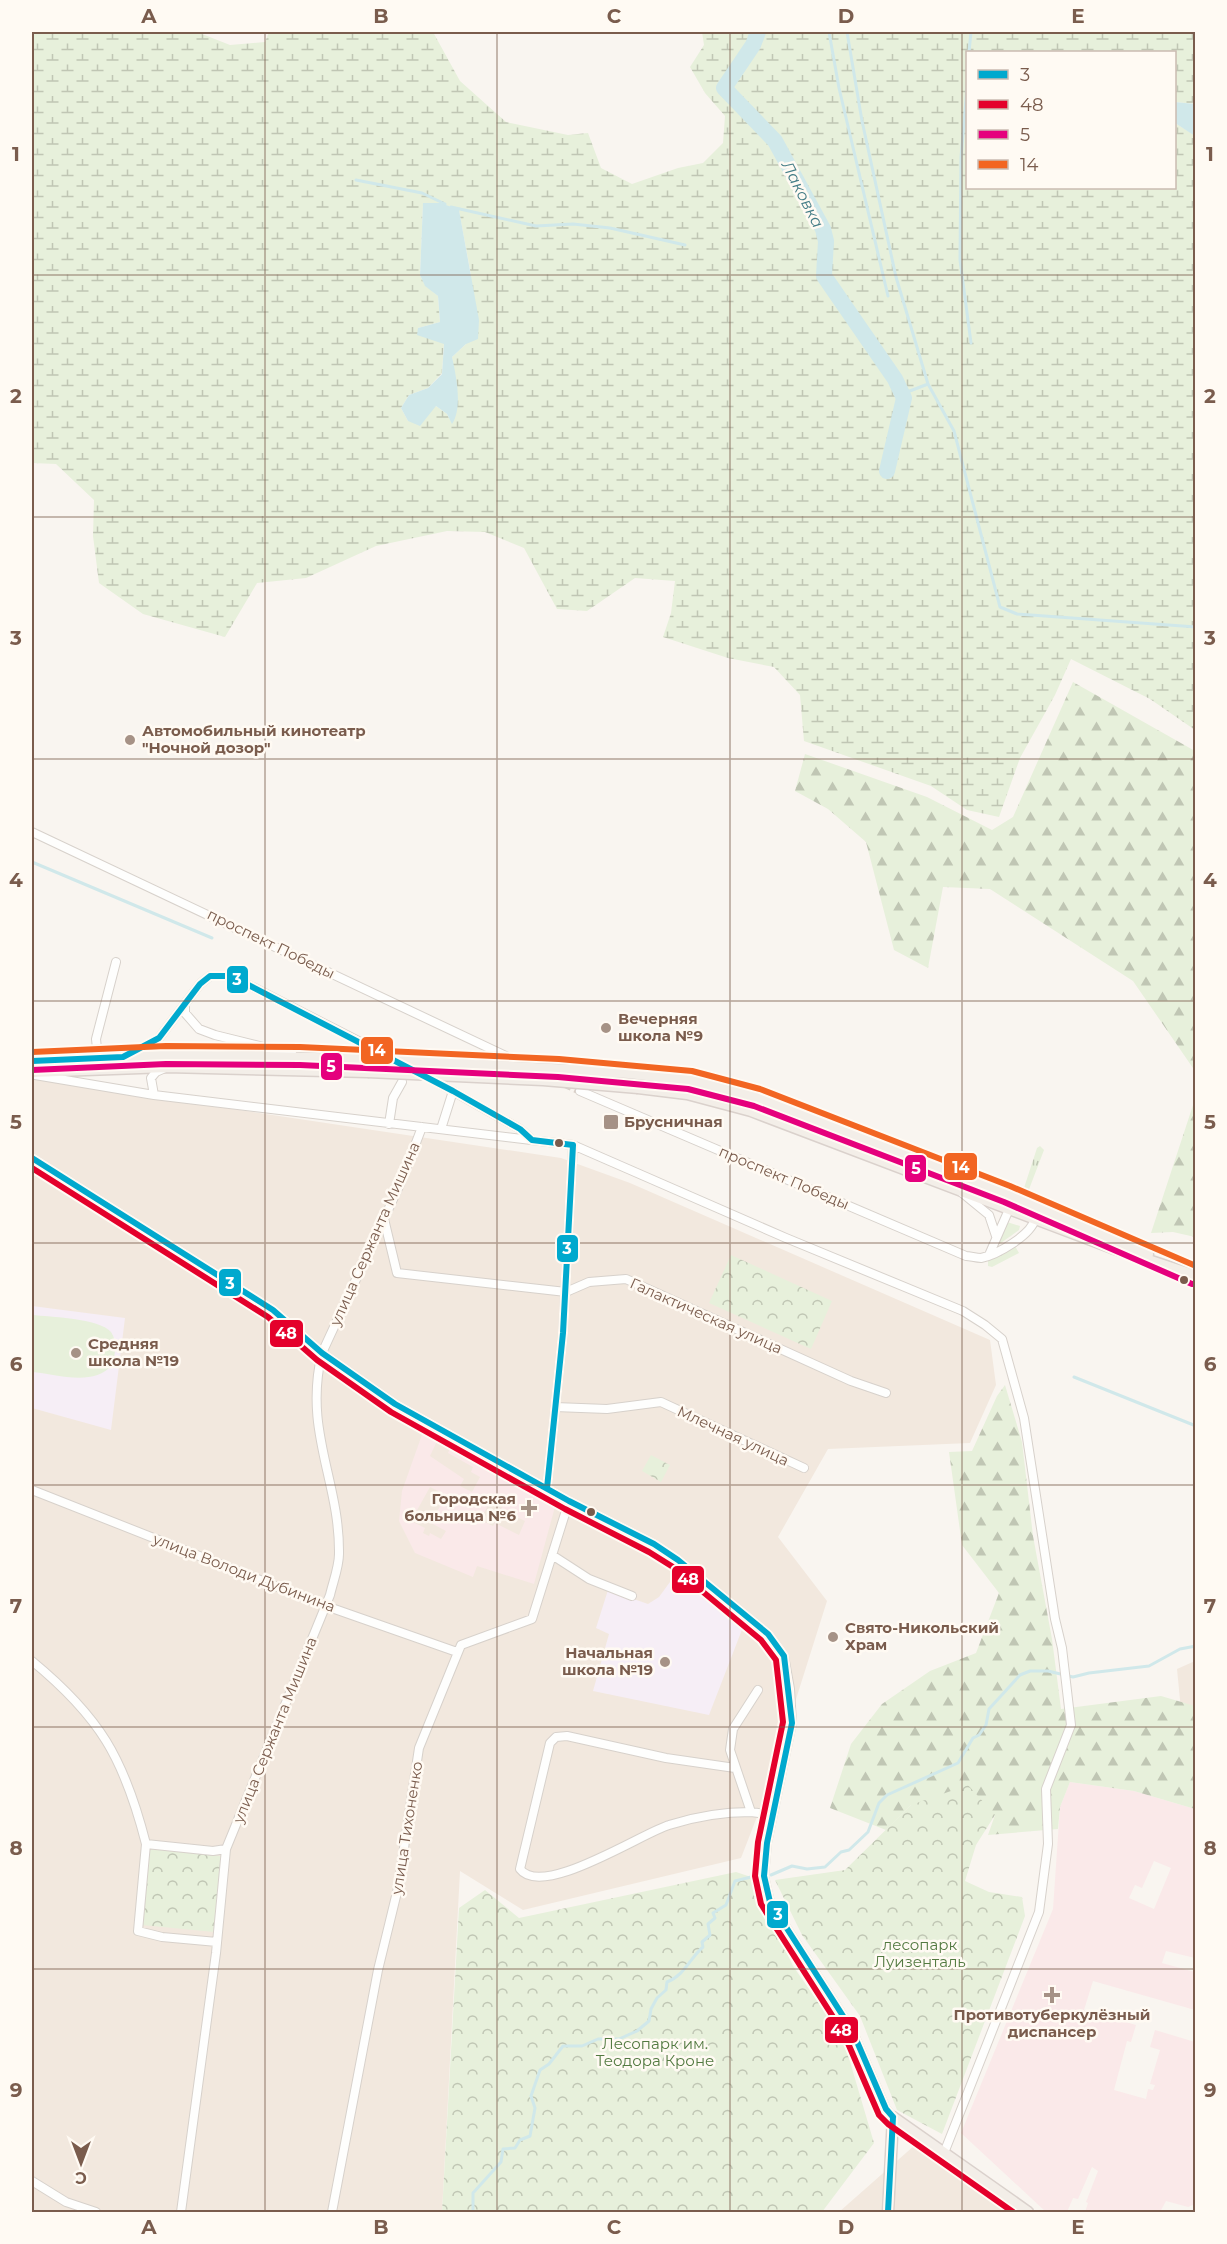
<svg xmlns="http://www.w3.org/2000/svg" width="1227" height="2244" viewBox="0 0 1227 2244" font-family="Montserrat,sans-serif">
  <defs>
    <pattern id="grass-tufts" width="24" height="20" patternUnits="userSpaceOnUse" patternTransform="scale(1.5)"><rect width="24" height="20" fill="#e7f0db"/><path d="M3 7l-1-3M5 7V3M7 7l1-3M15 17l-1-3M17 17v-4M19 17l1-3" fill="none" stroke="#c0c6b4"/></pattern>
    <pattern id="forest-firs" width="22" height="20" patternUnits="userSpaceOnUse" patternTransform="scale(1.5)"><rect width="22" height="20" fill="#e7f0db"/><path d="M5 1l3.5 6h-7zM16 11l3.5 6h-7z" fill="#c0c6b4"/></pattern>
    <pattern id="wetland-marsh" width="20" height="14" patternUnits="userSpaceOnUse" patternTransform="scale(1.5)"><rect width="20" height="14" fill="#e7f0db"/><path d="M1 5h8M5 5V1M11 12h8M15 12V8" fill="none" stroke="#c0c6b4"/></pattern>
    <pattern id="park-crowns" width="20" height="18" patternUnits="userSpaceOnUse" patternTransform="scale(1.5)"><rect width="20" height="18" fill="#e7f0db"/><path d="M2 6a3 3 0 1 1 6 0M12 15a3 3 0 1 1 6 0" fill="none" stroke="#c0c6b4"/></pattern>
  </defs>
  <rect width="100%" height="100%" fill="#f9f5f0"/>
  <!-- residential -->
  <path fill="#f2e8de" d="M 32,1079 L 561,1158 L 630,1183 L 990,1340 L 996,1385 L 970,1443 L 828,1449 L 778,1537 L 827,1601 L 767,1791 L 741,1858 L 523,1910 L 460,1871 L 442,2212 L 32,2212 Z
    M 1195,1661 L 1195,1710 L 1181,1710 L 1177,1669 Z
    M 915,2145 L 1008,2212 L 839,2212 Z"/>
  <!-- education -->
  <path fill="#f6eef6" d="M 32,1306 L 125,1318 L 111,1430 L 32,1408 Z
    M 678,1571 L 743,1627 L 709,1715 L 593,1691 L 609,1634 L 596,1628 L 608,1590 L 648,1604 L 659,1597 Z"/>
  <!-- medical -->
  <path fill="#fae9e9" fill-rule="evenodd" d="M 424,1429 L 556,1503 L 534,1584 L 477,1566 L 473,1577 L 415,1553 L 399,1521 L 402,1491 ZM 437,1441 L 450,1448 L 448,1453 L 473,1467 L 471,1472 L 480,1477 L 472,1492 L 460,1486 L 464,1479 L 430,1456 ZM 430,1487 L 446,1495 L 431,1523 L 446,1531 L 441,1539 L 430,1533 L 429,1536 L 423,1533 L 425,1528 L 411,1521 ZM 491,1500 L 503,1506 L 501,1509 L 525,1521 L 519,1535 L 495,1523 L 493,1526 L 480,1520 Z
    M 1070,1782 L 1134,1791 L 1195,1809 L 1195,1958 L 1166,1951 L 1162,1963 L 1195,1972 L 1195,2010 L 1093,1981 L 1084,2010 L 1136,2025 L 1131,2042 L 1127,2041 L 1114,2090 L 1146,2099 L 1148,2089 L 1153,2090 L 1155,2085 L 1150,2084 L 1160,2050 L 1150,2047 L 1155,2030 L 1195,2042 L 1195,2204 L 1188,2207 L 1166,2201 L 1160,2212 L 1085,2212 L 1088,2203 L 1086,2202 L 1098,2171 L 1092,2167 L 1078,2199 L 1073,2198 L 1067,2212 L 1046,2212 L 961,2133 L 1053,1909 L 1060,1807 ZM 1154,1861 L 1171,1868 L 1154,1909 L 1129,1898 L 1135,1885 L 1142,1888 Z"/>
  <!-- grass -->
  <path fill="url(#grass-tufts)" d="M 1040,1146 L 1044,1150 L 1028,1192 L 1024,1188 L 1037,1148 Z
    M 1007,1222 L 1020,1226 L 1019,1230 L 998,1245 Z
    M 1015,1246 L 1019,1253 L 992,1267 L 988,1266 L 988,1260 Z"/>
  <!-- forest -->
  <path fill="url(#forest-firs)" d="M 1073,682 L 1195,751 L 1195,1071 L 1133,981 L 990,889 L 943,887 L 928,968 L 894,950 L 866,842 L 828,809 L 795,791 L 805,754 L 927,797 L 992,830 L 1013,817 Z
    M 1195,1099 L 1195,1237 L 1173,1232 L 1151,1233 Z
    M 1005,1385 L 1022,1442 L 1033,1536 L 1052,1639 L 1061,1709 L 1161,1696 L 1195,1706 L 1195,1809 L 1134,1791 L 1070,1782 L 1060,1807 L 1058,1829 L 988,1835 L 995,1815 L 911,1805 L 886,1830 L 830,1808 L 851,1744 L 882,1704 L 930,1671 L 976,1653 L 999,1593 L 962,1545 L 949,1452 L 972,1451 L 997,1396 Z"/>
  <!-- wetland -->
  <path fill="url(#wetland-marsh)" fill-rule="evenodd" d="M 32,32 L 197,32 L 230,45 L 265,42 L 269,32 L 433,32 L 460,81 L 506,122 L 568,135 L 588,133 L 601,168 L 632,184 L 678,168 L 703,163 L 723,143 L 725,116 L 705,93 L 690,67 L 704,45 L 702,32 L 1195,32 L 1195,104 L 1175,102 L 1174,52 L 968,52 L 968,188 L 1174,188 L 1175,123 L 1196,136 L 1195,730 L 1150,699 L 1071,659 L 1055,695 L 1020,758 L 999,817 L 967,810 L 931,786 L 804,741 L 800,695 L 774,667 L 728,658 L 663,637 L 671,613 L 675,581 L 635,578 L 587,611 L 557,609 L 524,548 L 485,532 L 447,531 L 376,546 L 306,578 L 257,583 L 225,637 L 143,614 L 99,583 L 93,536 L 94,500 L 56,464 L 32,463 ZM 441,203 L 459,211 L 471,275 L 466,344 L 452,357 L 456,400 L 452,423 L 447,414 L 436,406 L 408,421 L 401,408 L 409,395 L 428,388 L 442,373 L 444,343 L 418,328 L 440,322 L 438,296 L 425,285 L 420,275 L 423,204 Z"/>
  <!-- park -->
  <path fill="url(#park-crowns)" d="M 731,1255 L 832,1301 L 811,1349 L 709,1303 Z
    M 651,1455 L 670,1465 L 661,1482 L 642,1471 Z
    M 968,1785 L 995,1815 L 976,1845 L 965,1881 L 989,1892 L 1022,1897 L 1025,1916 L 942,2134 L 897,2110 L 860,2016 L 802,1935 L 775,1880 L 845,1870 L 911,1805 Z
    M 149,1849 L 221,1856 L 214,1932 L 142,1925 Z
    M 736,1872 L 751,1877 L 793,1966 L 843,2038 L 874,2143 L 822,2212 L 442,2212 L 459,1908 L 485,1890 L 519,1918 Z"/>
  <!-- pitch -->
  <path fill="#e7f0db" d="M 32,1315 C 50,1317 99,1318 111,1332 C 118,1342 115,1355 112,1365 C 94,1387 56,1374 32,1372 Z"/>
  <!-- water -->
  <path fill="#d0e8ea" d="M 1175,102 L 1195,104 L 1195,136 L 1175,123 Z
    M 423,203 L 441,203 L 459,210 L 479,320 L 478,339 L 466,344 L 452,357 C 456,375 463,408 452,424 L 447,414 L 436,406 L 420,426 L 408,421 L 401,408 L 409,395 L 428,388 L 442,374 L 444,344 L 417,335 L 418,328 L 440,322 L 438,296 L 425,286 L 420,275 Z"/>
  <g fill="none" stroke-linecap="round" stroke-linejoin="round">
    <!-- stream -->
    <path stroke="#d0e8ea" stroke-width="3" d="M 829,32 L 839,88 L 888,296
      M 847,32 L 862,121 L 896,277 L 928,384 L 954,431 L 1000,607 L 1017,614 L 1196,627
      M 969,52 L 971,32
      M 968,77 L 961,157 L 960,260 L 971,343
      M 356,180 L 422,193 L 445,204
      M 451,207 L 536,226 L 573,224 L 610,228 L 685,245
      M 902,394 L 928,384
      M 32,862 L 212,938
      M 1074,1377 L 1196,1426
      M 771,1875 L 792,1866 L 807,1869 L 825,1867 L 841,1852 L 849,1850 L 868,1832 L 879,1803 L 887,1795 L 958,1763 L 973,1738 L 979,1735 L 986,1725 L 989,1709 L 1020,1675 L 1030,1671 L 1048,1671 L 1073,1677 L 1089,1673 L 1149,1666 L 1180,1649 L 1196,1646
      M 473,2212 L 473,2193 L 501,2162 L 503,2149 L 515,2148 L 520,2140 L 530,2136 L 535,2108 L 531,2096 L 540,2070 L 549,2064 L 563,2046 L 582,2046 L 598,2039 L 619,2039 L 637,2031 L 649,2021 L 651,2009 L 657,1998 L 666,1990 L 667,1982 C 685,1975 690,1958 703,1947 L 702,1942 L 710,1935 L 708,1924 L 715,1918 L 713,1913 L 726,1905 L 735,1881 L 751,1877 L 761,1878"/>
    <!-- river -->
    <path stroke="#d0e8ea" stroke-width="16" d="M 758,32 L 753,45 L 724,88 L 775,141 L 823,229 L 826,241 L 824,276 L 895,379 L 904,398 L 887,471"/>
    <!-- minor-tunnel -->
    <path stroke="#d9cfc7" stroke-width="8" stroke-dasharray="8 4" stroke-linecap="butt" d="M 380,1052 L 440,1084
      M 510,1058 L 580,1091"/>
    <!-- minor casing -->
    <g stroke="#d7d1cb" stroke-width="10">
      <path id="minor" d="M 32,832 L 510,1058
        M 185,1006 L 185,1013 L 199,1029 L 215,1035 L 292,1054
        M 129,1055 L 159,1038 L 200,984 L 210,976 L 231,976 L 380,1052
        M 98,1058 L 96,1039 L 116,962
        M 35,1075 L 154,1095 L 573,1145 L 786,1238 L 963,1311 L 985,1325 L 1002,1339 L 1024,1418 L 1055,1619 L 1062,1648 L 1071,1725 L 1046,1789 L 1048,1844 L 1039,1912 L 944,2153
        M 440,1084 L 520,1129 L 532,1140
        M 580,1091 L 966,1256 C 970,1256 976,1258 981,1258 C 997,1255 1031,1235 1035,1219
        M 154,1095 L 151,1078 L 156,1072 L 165,1068
        M 389,1124 L 393,1098 L 402,1082
        M 441,1129 L 453,1091
        M 32,1158 L 273,1310 L 322,1353 L 395,1404 L 569,1501 L 654,1544 L 678,1560 L 768,1634 L 784,1656 L 790,1689 L 792,1723 L 767,1843 L 764,1876 L 770,1902 L 852,2030 L 886,2109 L 893,2117
        M 961,1192 L 989,1215 L 996,1236
        M 384,1219 L 397,1273 L 566,1292 L 589,1282 L 626,1279 L 851,1381 L 886,1393
        M 989,1255 L 1014,1198
        M 555,1407 L 607,1409 L 661,1402 L 804,1468
        M 547,1488 L 563,1333 L 573,1145
        M 32,1490 L 326,1606 L 457,1652
        M 552,1555 L 589,1579 L 632,1596
        M 32,1661 C 100,1717 124,1758 146,1844 L 213,1851 L 226,1849
        M 758,1690 L 733,1729 L 730,1750 L 751,1812 L 773,1815
        M 735,1768 L 666,1758 L 567,1736 L 556,1737 L 550,1743 L 520,1869 C 542,1899 642,1833 669,1825 C 697,1816 722,1812 751,1812
        M 146,1844 L 138,1931 L 162,1937 L 217,1942
        M 32,2181 L 66,2202 L 96,2212
        M 181,2212 L 216,1953 L 226,1849 L 330,1595 C 333,1582 339,1567 339,1554 C 340,1481 303,1431 322,1353 L 401,1182 L 422,1127
        M 332,2212 L 378,1970 L 398,1888 L 419,1748 L 461,1645 L 532,1619 L 569,1501"/>
    </g>
    <!-- major casing -->
    <g stroke="#dad1cc" stroke-width="13">
      <path id="major" d="M 32,1061 L 166,1055 L 362,1059
        M 32,1072 L 167,1067 L 368,1072
        M 629,1073 L 690,1080 L 757,1097 L 1007,1194 L 1148,1254
        M 638,1088 L 687,1094 L 751,1111 L 1112,1248 L 1196,1276
        M 893,2117 L 1028,2212
        M 888,2212 L 893,2117"/>
    </g>
    <!-- minor -->
    <use href="#minor" stroke="#fefefd" stroke-width="8"/>
    <!-- major -->
    <use href="#major" stroke="#f3eee8" stroke-width="10"/>
    <!-- major-bridge casing -->
    <g stroke="#dad1cc" stroke-width="13" stroke-linecap="butt">
      <path id="major-bridge" d="M 362,1059 L 629,1073
        M 368,1072 L 543,1080 L 638,1088"/>
    </g>
    <!-- major-bridge -->
    <use href="#major-bridge" stroke="#f3eee8" stroke-width="10"/>
    <!-- bus-1 casing -->
    <g stroke="#fffaf3" stroke-width="10">
      <path id="bus-1" d="M 32,1061 L 123,1057 L 159,1038 L 200,984 L 210,976 L 231,976 L 453,1091 L 520,1129 L 532,1140 L 573,1145 L 563,1333 L 547,1488
        M 32,1158 L 273,1310 L 322,1353 L 395,1404 L 569,1501 L 654,1544 L 678,1560 L 768,1634 L 784,1656 L 792,1723 L 767,1843 L 764,1876 L 770,1902 L 852,2030 L 886,2109 L 893,2117
        M 888,2212 L 893,2117"/>
    </g>
    <!-- bus-2 casing -->
    <g stroke="#fffaf3" stroke-width="10">
      <path id="bus-2" d="M 32,1168 L 268,1317 L 317,1360 L 391,1412 L 565,1509 L 649,1552 L 673,1567 L 761,1640 L 776,1660 L 783,1722 L 758,1842 L 755,1876 L 761,1904 L 844,2034 L 879,2115 L 888,2124 L 1013,2212"/>
    </g>
    <!-- bus-3 casing -->
    <g stroke="#fffaf3" stroke-width="10">
      <path id="bus-3" d="M 32,1070 L 166,1064 L 300,1065 L 558,1077 L 688,1089 L 754,1106 L 1004,1202 L 1192,1284"/>
    </g>
    <!-- bus-4 casing -->
    <g stroke="#fffaf3" stroke-width="10">
      <path id="bus-4" d="M 32,1052 L 166,1046 L 300,1047 L 559,1059 L 692,1071 L 760,1089 L 1010,1186 L 1196,1266"/>
    </g>
    <!-- bus-1 -->
    <use href="#bus-1" stroke="#00a9ce" stroke-width="6"/>
    <!-- bus-2 -->
    <use href="#bus-2" stroke="#e4002b" stroke-width="6"/>
    <!-- bus-3 -->
    <use href="#bus-3" stroke="#e5007d" stroke-width="6"/>
    <!-- bus-4 -->
    <use href="#bus-4" stroke="#f26522" stroke-width="6"/>
  </g>
  <!-- grid -->
  <path fill="none" stroke="#7a5c4d" stroke-width="1.5" stroke-opacity="0.55" d="M 265,32 L 265,2212M 497,32 L 497,2212M 730,32 L 730,2212M 962,32 L 962,2212M 32,275 L 1196,275M 32,517 L 1196,517M 32,759 L 1196,759M 32,1001 L 1196,1001M 32,1243 L 1196,1243M 32,1485 L 1196,1485M 32,1727 L 1196,1727M 32,1969 L 1196,1969"/>
  <!-- markers -->
  <g fill="#a69286" stroke="#fffaf3" stroke-width="2">
    <circle cx="130" cy="740" r="6"/>
    <circle cx="606" cy="1028" r="6"/>
    <rect x="603" y="1114" width="16" height="16" rx="3"/>
    <circle cx="76" cy="1353" r="6"/>
    <path d="M526 1499h6v6h6v6h-6v6h-6v-6h-6v-6h6z"/>
    <circle cx="833" cy="1637" r="6"/>
    <circle cx="665" cy="1662" r="6"/>
    <path d="M1049 1986h6v6h6v6h-6v6h-6v-6h-6v-6h6z"/>
  </g>
  <g fill="#7a5c4d" stroke="#fffaf3" stroke-width="2">
    <circle cx="559" cy="1143" r="5"/>
    <circle cx="1184" cy="1280" r="5"/>
    <circle cx="591" cy="1512" r="5"/>
  </g>
  <g text-anchor="middle" stroke-width="5" stroke-linejoin="round" paint-order="stroke">
    <!-- poi labels -->
    <g font-size="15" font-weight="bold" fill="#7a5c4d" stroke="#fffaf3" text-anchor="start">
      <text x="142" y="736">Автомобильный кинотеатр<tspan x="142" dy="17">"Ночной дозор"</tspan></text>
      <text x="618" y="1024">Вечерняя<tspan x="618" dy="17">школа №9</tspan></text>
      <text x="624" y="1127">Брусничная</text>
      <text x="88" y="1349">Средняя<tspan x="88" dy="17">школа №19</tspan></text>
      <text x="516" y="1504" text-anchor="end">Городская<tspan x="516" dy="17">больница №6</tspan></text>
      <text x="845" y="1633">Свято-Никольский<tspan x="845" dy="17">Храм</tspan></text>
      <text x="653" y="1658" text-anchor="end">Начальная<tspan x="653" dy="17">школа №19</tspan></text>
      <text x="1052" y="2020" text-anchor="middle">Противотуберкулёзный<tspan x="1052" dy="17">диспансер</tspan></text>
    </g>
    <!-- street labels -->
    <g font-size="15" fill="#7a5c4d" stroke="#fffaf3">
      <text transform="translate(271 944) rotate(26)" y="5">проспект Победы</text>
      <text transform="translate(784 1178) rotate(23)" y="5">проспект Победы</text>
      <text transform="translate(375 1234) rotate(-66)" y="5">улица Сержанта Мишина</text>
      <text transform="translate(706 1316) rotate(24)" y="5">Галактическая улица</text>
      <text transform="translate(733 1436) rotate(25)" y="5">Млечная улица</text>
      <text transform="translate(244 1573) rotate(21)" y="5">улица Володи Дубинина</text>
      <text transform="translate(275 1730) rotate(-68)" y="5">улица Сержанта Мишина</text>
      <text transform="translate(407 1828) rotate(-81)" y="5">улица Тихоненко</text>
    </g>
    <!-- park labels -->
    <g font-size="15" fill="#537a41" stroke="#fffaf3">
      <text x="920" y="1950">лесопарк<tspan x="920" dy="17">Луизенталь</tspan></text>
      <text x="655" y="2049">Лесопарк им.<tspan x="655" dy="17">Теодора Кроне</tspan></text>
    </g>
    <!-- water labels -->
    <g font-size="16" font-style="italic" fill="#437c86" stroke="#fffaf3">
      <text transform="translate(803 194) rotate(63)" y="6">Лаковка</text>
    </g>
  </g>
  <g stroke="#fffaf3" stroke-width="2">
    <rect x="226" y="965" width="23" height="29" rx="6" fill="#00a9ce"/>
    <rect x="360" y="1036" width="34" height="29" rx="6" fill="#f26522"/>
    <rect x="320" y="1052" width="23" height="29" rx="6" fill="#e5007d"/>
    <rect x="943" y="1152" width="35" height="29" rx="6" fill="#f26522"/>
    <rect x="904" y="1154" width="23" height="29" rx="6" fill="#e5007d"/>
    <rect x="556" y="1234" width="23" height="29" rx="6" fill="#00a9ce"/>
    <rect x="218" y="1268" width="24" height="29" rx="6" fill="#00a9ce"/>
    <rect x="269" y="1319" width="35" height="29" rx="6" fill="#e4002b"/>
    <rect x="671" y="1565" width="34" height="29" rx="6" fill="#e4002b"/>
    <rect x="766" y="1900" width="23" height="29" rx="6" fill="#00a9ce"/>
    <rect x="824" y="2016" width="35" height="28" rx="6" fill="#e4002b"/>
  </g>
  <g font-size="16" text-anchor="middle" font-weight="bold" fill="#fff">
    <text x="237" y="985">3</text>
    <text x="377" y="1056">14</text>
    <text x="331" y="1072">5</text>
    <text x="961" y="1173">14</text>
    <text x="916" y="1174">5</text>
    <text x="567" y="1254">3</text>
    <text x="230" y="1289">3</text>
    <text x="286" y="1339">48</text>
    <text x="688" y="1585">48</text>
    <text x="778" y="1920">3</text>
    <text x="841" y="2036">48</text>
  </g>
  <!-- border -->
  <rect width="1227" height="2244" fill="none" stroke="#fffaf3" stroke-width="66"/>
  <!-- legend -->
  <rect x="966" y="51" width="210" height="138" fill="#fffaf3" stroke="#cabbb1" stroke-width="1.5"/>
  <rect x="978" y="70" width="30" height="9" fill="#00a9ce" stroke="#cabbb1" stroke-width="1.5"/>
  <text x="1020" y="81" font-size="18" fill="#7a5c4d">3</text>
  <rect x="978" y="100" width="30" height="9" fill="#e4002b" stroke="#cabbb1" stroke-width="1.5"/>
  <text x="1020" y="111" font-size="18" fill="#7a5c4d">48</text>
  <rect x="978" y="130" width="30" height="9" fill="#e5007d" stroke="#cabbb1" stroke-width="1.5"/>
  <text x="1020" y="141" font-size="18" fill="#7a5c4d">5</text>
  <rect x="978" y="160" width="30" height="9" fill="#f26522" stroke="#cabbb1" stroke-width="1.5"/>
  <text x="1020" y="171" font-size="18" fill="#7a5c4d">14</text>
  <!-- north arrow -->
  <g transform="translate(81 2163) rotate(180)" stroke="#fffaf3" stroke-width="4.5" paint-order="stroke">
  <path d="M0-4.5L10 22L0 15L-10 22Z" fill="#7a5c4d"/>
  <text y="-9" font-size="16" font-weight="bold" text-anchor="middle" fill="#7a5c4d">С</text>
  </g>
  <rect x="33" y="33" width="1161" height="2178" fill="none" stroke="#7a5c4d" stroke-width="2"/>
  <g font-size="20" text-anchor="middle" font-weight="bold" fill="#7a5c4d">
    <text x="149" y="23">A</text>
    <text x="381" y="23">B</text>
    <text x="614" y="23">C</text>
    <text x="846" y="23">D</text>
    <text x="1078" y="23">E</text>
    <text x="16" y="161">1</text>
    <text x="1210" y="161">1</text>
    <text x="16" y="403">2</text>
    <text x="1210" y="403">2</text>
    <text x="16" y="645">3</text>
    <text x="1210" y="645">3</text>
    <text x="16" y="887">4</text>
    <text x="1210" y="887">4</text>
    <text x="16" y="1129">5</text>
    <text x="1210" y="1129">5</text>
    <text x="16" y="1371">6</text>
    <text x="1210" y="1371">6</text>
    <text x="16" y="1613">7</text>
    <text x="1210" y="1613">7</text>
    <text x="16" y="1855">8</text>
    <text x="1210" y="1855">8</text>
    <text x="16" y="2097">9</text>
    <text x="1210" y="2097">9</text>
    <text x="149" y="2234">A</text>
    <text x="381" y="2234">B</text>
    <text x="614" y="2234">C</text>
    <text x="846" y="2234">D</text>
    <text x="1078" y="2234">E</text>
  </g>
</svg>
